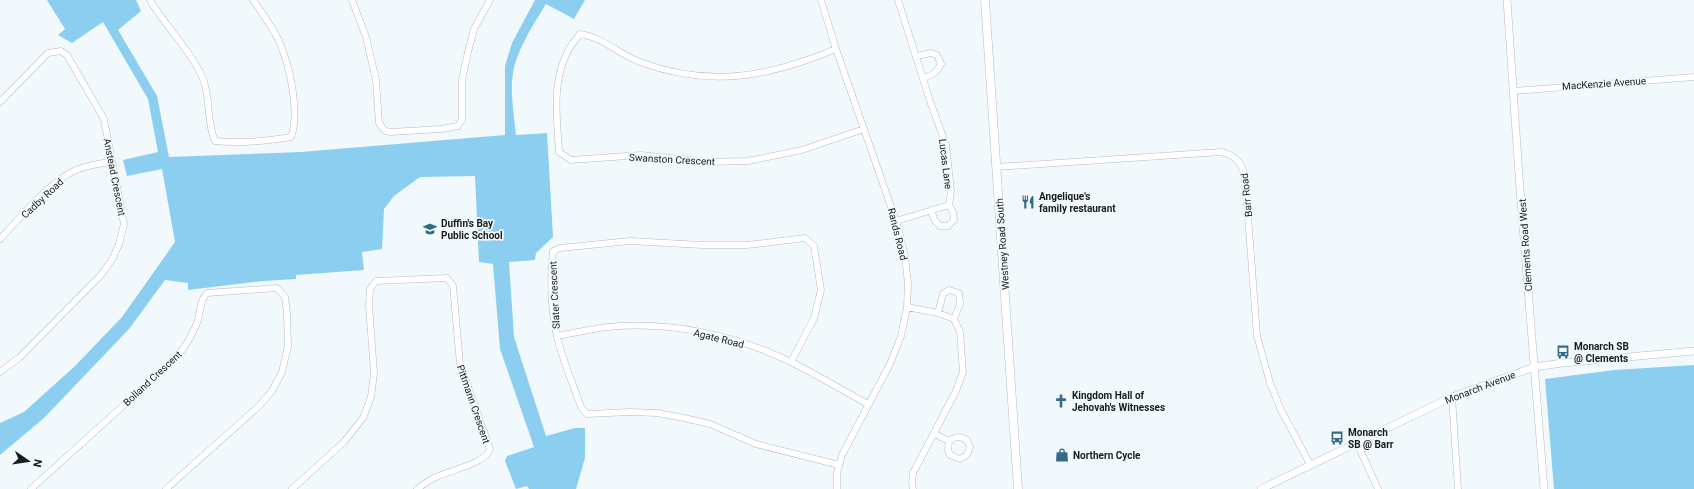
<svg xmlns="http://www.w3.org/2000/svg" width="1694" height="489" viewBox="0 0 1694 489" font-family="Roboto,sans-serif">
  <rect width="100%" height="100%" fill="#f2f9fc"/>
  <!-- park -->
  <path fill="#8ccef0" d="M 47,0 L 136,0 L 141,11 L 118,30 L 157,96 L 169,157 L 301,152 L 505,135 L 505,66 L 512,43 L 535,0 L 585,0 L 574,19 L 546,4 C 534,24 517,49 513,73 C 510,92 514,116 516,135 L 547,133 L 553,237 L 536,253 L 535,260 L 509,262 L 514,337 L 546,436 L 575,428 L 585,428 L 585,458 L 576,489 L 529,489 L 527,486 L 516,489 L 505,461 L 507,456 L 534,447 L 500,349 L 493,264 L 479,262 L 475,176 L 420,177 L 394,196 L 384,209 L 382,249 L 362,252 L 364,270 L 296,275 L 296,279 L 263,281 L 188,290 L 188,283 L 165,280 L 129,329 L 44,418 L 0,455 L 0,423 L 24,412 L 75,366 L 122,317 L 175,242 L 162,169 L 127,176 L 123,160 L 158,152 L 148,99 L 103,22 L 72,43 L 58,35 L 65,29 Z
    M 1694,365 L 1694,489 L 1554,489 L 1545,379 L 1614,370 Z"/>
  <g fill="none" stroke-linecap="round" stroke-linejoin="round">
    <!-- minor casing -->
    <g stroke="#b6bbbf" stroke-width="7">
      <path id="minor" d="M 150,0 C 165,26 192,52 203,79 C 211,99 206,121 215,141 C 240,144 266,141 291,137 C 300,113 290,66 279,41 C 272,26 262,13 253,0
        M 352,0 L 366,37 L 376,80 L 379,123 L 385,131 L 391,132 L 441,129 L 458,126 L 462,120 L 462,80 L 468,52 L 474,29 L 490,0
        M 821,0 L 836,49 L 896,221 L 905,256 L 908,284 L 907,307 L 901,336 L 890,364 L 842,455 L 837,473 L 837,489
        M 898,0 L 930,101 L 946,145 L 951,191 L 949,205 L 953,212 L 954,220 L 948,226 L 940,226 L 935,221 L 931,210
        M 836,49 C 769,77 710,88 640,62 C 619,54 602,37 580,34 C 575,41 569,47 566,55 C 552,85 557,119 559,152 L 571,160 L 641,155 L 709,162 L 748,161 L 802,150 L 864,129
        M 917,56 L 931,53 L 937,55 L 941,64 C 937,73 932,75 923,78
        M 1514,91 L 1694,77
        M 0,102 L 48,53 L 61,51 L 67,55 L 104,119 L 124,224 L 119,244 L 113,258 L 101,275 L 20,357 L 0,372
        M 996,167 L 1221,152 C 1235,155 1241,162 1245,176 L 1257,336 L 1270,383 L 1281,410 L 1310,464
        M 896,221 L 949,205
        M 0,239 C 21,217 49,182 76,170 C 87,165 101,164 112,161
        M 907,307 L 938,313 L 954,319
        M 557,336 C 574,333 591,329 608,327 C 670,321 735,335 791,362 C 817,375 842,390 868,404
        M 791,362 L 814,318 L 821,290 L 814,246 L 805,238 L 747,245 L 702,245 L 630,241 L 560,248 L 553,251 C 550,278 551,310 557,337 C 563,361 573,384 581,407 L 587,414 L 630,412 L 657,413 L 684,418 L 710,424 L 756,444 L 839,465
        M 1452,397 L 1458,489
        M 935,434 L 949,441 L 948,450 L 950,455 L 960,459 L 967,455 L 970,447 L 967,440 C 959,436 956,436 949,441
        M 1357,443 L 1378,489
        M 31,489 L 176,358 C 185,347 192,336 197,323 C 201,312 199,301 207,293 L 277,288 L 285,297 L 287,313 L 288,346 L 282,372 L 272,391 L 258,407 L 166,489
        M 292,489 L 344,442 L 363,418 L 371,397 L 374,373 L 369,305 L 370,289 L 376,281 L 447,278 L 453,286 L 460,364 L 490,449 C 485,464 450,470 436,477 C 429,480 423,485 417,489
        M 913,489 L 912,483 L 913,473 L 956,391 L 963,372 L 960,332 L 954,319 L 960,304 L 959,293 L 949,290 L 943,294 L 938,313"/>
    </g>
    <!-- tertiary casing -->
    <g stroke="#b6bbbf" stroke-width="8">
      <path id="tertiary" d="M 1507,0 L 1519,176 L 1544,489
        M 1261,489 L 1452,397 L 1534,367 L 1562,363 L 1694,351"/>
    </g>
    <!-- secondary casing -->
    <g stroke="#b6bbbf" stroke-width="9">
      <path id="secondary" d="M 985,0 L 1018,489"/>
    </g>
    <!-- minor -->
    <use href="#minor" stroke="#fff" stroke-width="6"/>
    <!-- tertiary -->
    <use href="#tertiary" stroke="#fff" stroke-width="7"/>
    <!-- secondary -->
    <use href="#secondary" stroke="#fff" stroke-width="8"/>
  </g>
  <!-- icons -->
  <defs>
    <g id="restaurant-bare" transform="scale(1.08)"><path d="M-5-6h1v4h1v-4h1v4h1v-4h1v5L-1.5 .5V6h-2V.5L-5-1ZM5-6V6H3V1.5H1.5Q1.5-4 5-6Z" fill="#336a85" stroke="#f2f9fc" stroke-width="2.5" paint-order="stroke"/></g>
    <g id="school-bare" transform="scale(1.08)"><path d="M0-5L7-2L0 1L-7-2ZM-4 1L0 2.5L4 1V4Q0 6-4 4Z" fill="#336a85" stroke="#f2f9fc" stroke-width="2.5" paint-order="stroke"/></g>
    <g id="bus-bare" transform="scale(1.08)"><path d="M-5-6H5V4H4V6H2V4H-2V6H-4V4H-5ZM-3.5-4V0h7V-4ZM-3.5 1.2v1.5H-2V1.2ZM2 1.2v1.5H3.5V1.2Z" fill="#336a85" stroke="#f2f9fc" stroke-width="2.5" paint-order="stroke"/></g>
    <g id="church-bare" transform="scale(1.08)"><path d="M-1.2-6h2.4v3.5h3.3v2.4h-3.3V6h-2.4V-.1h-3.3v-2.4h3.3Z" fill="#336a85" stroke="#f2f9fc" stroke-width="2.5" paint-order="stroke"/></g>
    <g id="shop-bare" transform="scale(1.08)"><path d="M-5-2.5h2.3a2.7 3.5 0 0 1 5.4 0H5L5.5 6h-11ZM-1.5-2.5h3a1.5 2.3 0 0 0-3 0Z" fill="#336a85" stroke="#f2f9fc" stroke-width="2.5" paint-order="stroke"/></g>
  </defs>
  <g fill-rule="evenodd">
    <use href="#restaurant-bare" x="1028" y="202"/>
    <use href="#school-bare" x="430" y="229"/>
    <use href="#bus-bare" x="1563" y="352"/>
    <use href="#church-bare" x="1061" y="401"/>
    <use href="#bus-bare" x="1337" y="438"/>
    <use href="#shop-bare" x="1062" y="455"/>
  </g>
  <g text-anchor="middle" stroke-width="3.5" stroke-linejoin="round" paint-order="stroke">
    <!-- street labels -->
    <g font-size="10" fill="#191b1c" stroke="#f2f9fc">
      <text transform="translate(1604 83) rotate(-4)" y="4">MacKenzie Avenue</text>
      <text transform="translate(672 159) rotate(3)" y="4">Swanston Crescent</text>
      <text transform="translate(946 164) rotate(83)" y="4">Lucas Lane</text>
      <text transform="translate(115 177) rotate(79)" y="4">Anstead Crescent</text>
      <text transform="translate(1246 195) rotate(-96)" y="4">Barr Road</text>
      <text transform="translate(42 198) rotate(-43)" y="4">Cadby Road</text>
      <text transform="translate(898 234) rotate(76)" y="4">Rands Road</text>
      <text transform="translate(1002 244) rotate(-94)" y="4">Westney Road South</text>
      <text transform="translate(1525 245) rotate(-94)" y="4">Clements Road West</text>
      <text transform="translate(554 295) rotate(-93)" y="4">Slater Crescent</text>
      <text transform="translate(719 338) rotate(14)" y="4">Agate Road</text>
      <text transform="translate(152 378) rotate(-43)" y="4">Bolland Crescent</text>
      <text transform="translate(1480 387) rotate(-21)" y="4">Monarch Avenue</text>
      <text transform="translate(474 404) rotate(71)" y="4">Pittmann Crescent</text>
    </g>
    <!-- poi labels -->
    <g font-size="10" font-weight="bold" fill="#191b1c" stroke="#f2f9fc" text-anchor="start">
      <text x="1039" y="200">Angelique's<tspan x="1039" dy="12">family restaurant</tspan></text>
      <text x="441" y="227">Duffin's Bay<tspan x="441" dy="12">Public School</tspan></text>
      <text x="1574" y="350">Monarch SB<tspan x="1574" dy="12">@ Clements</tspan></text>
      <text x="1072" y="399">Kingdom Hall of<tspan x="1072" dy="12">Jehovah's Witnesses</tspan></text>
      <text x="1348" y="436">Monarch<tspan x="1348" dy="12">SB @ Barr</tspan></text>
      <text x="1073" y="459">Northern Cycle</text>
    </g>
  </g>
  <!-- north arrow -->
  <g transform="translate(28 461) rotate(103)" stroke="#f2f9fc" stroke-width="3" paint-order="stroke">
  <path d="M0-3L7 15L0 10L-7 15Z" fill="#191b1c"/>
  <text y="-6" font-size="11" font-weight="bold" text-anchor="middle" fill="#191b1c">N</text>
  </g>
</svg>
